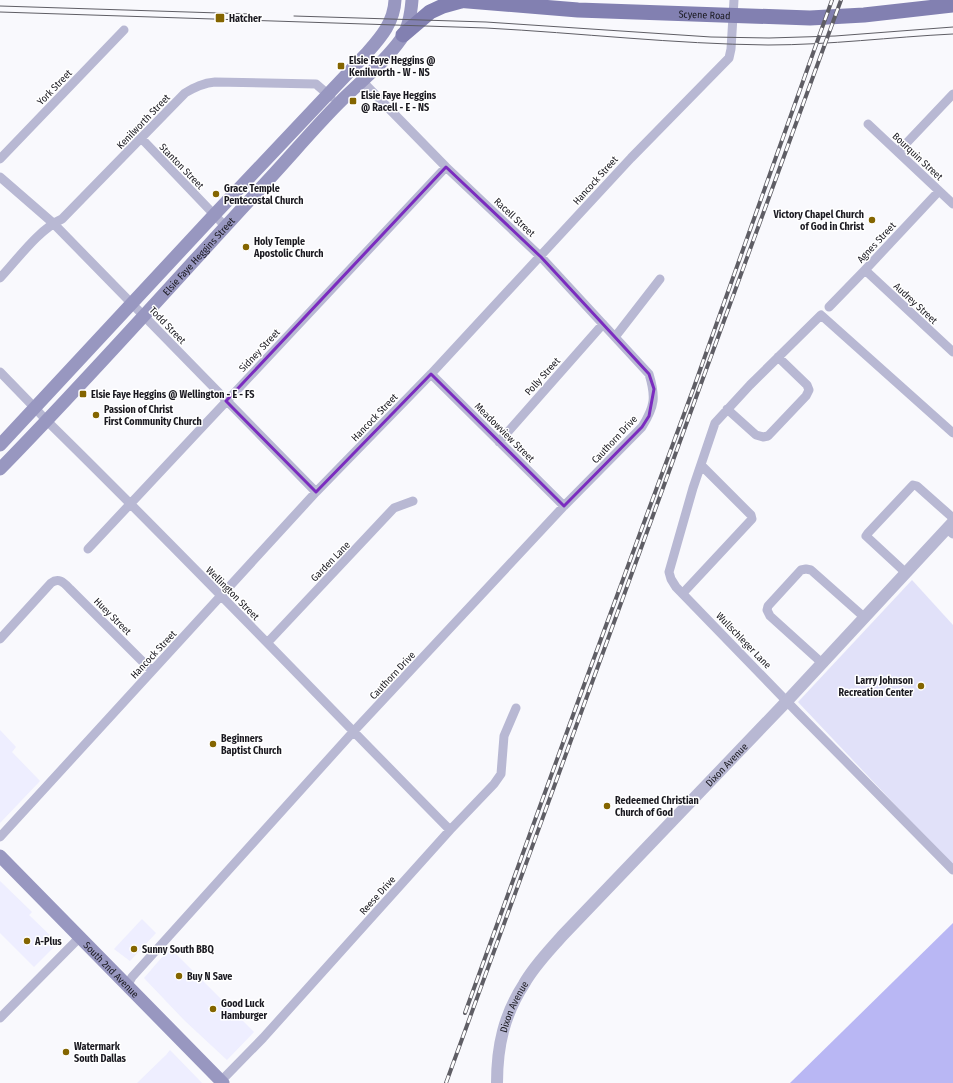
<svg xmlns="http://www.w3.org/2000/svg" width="953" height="1083" viewBox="0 0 953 1083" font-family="'Fira Sans Condensed',sans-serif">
  <rect width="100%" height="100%" fill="#f9f9fd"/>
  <!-- built -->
  <path fill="#eef" d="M 0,730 L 16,747 L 12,752 L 40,781 L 0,823 Z
    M 0,881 L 32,912 L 29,915 L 58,943 L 34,967 L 0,933 Z
    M 142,919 L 156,933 L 130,961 L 114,949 Z
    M 170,948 L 254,1032 L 227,1060 L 184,1020 L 144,978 Z
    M 170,1050 L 202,1083 L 137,1083 L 166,1055 Z"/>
  <!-- green -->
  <path fill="#e1e1f9" d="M 912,580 L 953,625 L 953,866 L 798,702 Z"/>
  <!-- forest -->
  <path fill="#b9b7f4" d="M 953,923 L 953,1083 L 790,1083 Z"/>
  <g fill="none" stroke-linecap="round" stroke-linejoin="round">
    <!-- minor -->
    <path stroke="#b8b8d3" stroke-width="9" d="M 868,124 L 953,204
      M 141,138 L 225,226
      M 898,152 L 953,94
      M 0,159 L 124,30
      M 0,177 L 53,223 L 316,492
      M 865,270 L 953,352
      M 0,278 C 17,260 39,229 62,219 L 185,93 C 195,87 203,83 215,82 L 316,84 L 331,97
      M 829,307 L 865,270 L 939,191
      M 615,337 L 660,279
      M 0,372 L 35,408 L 47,421 C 184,555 316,694 450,830
      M 431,374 L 564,506
      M 727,409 L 756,435 L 763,437 L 768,436 L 806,396 L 809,390 L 807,385 L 778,357
      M 953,433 L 821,315 L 750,385 L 715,423 L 693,488 L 669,572 L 671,579 L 676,587 L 799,714 L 953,870
      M 499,442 L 603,324
      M 947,529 L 953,534
      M 88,549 L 446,167
      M 906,573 L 866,536 L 868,533 L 913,485 L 917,486 L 953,518
      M 683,593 L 752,519 L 751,515 L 701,465
      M 0,639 L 51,583 C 59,577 64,583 70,589 L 152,671
      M 268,642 L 394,508 L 413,501
      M 822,663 L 770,616 L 767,610 L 768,606 L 801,570 L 806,569 L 811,570 L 864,617
      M 0,837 L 316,492 L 431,374 L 631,158 L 729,58 L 731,49 L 734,0
      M 127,986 L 132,977 L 353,732 L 564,506 L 642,427 C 655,406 656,397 649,374 L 541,257 L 446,167 L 362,81
      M 0,1018 L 80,937
      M 221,1081 L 263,1038 L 450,830 L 494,784 L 501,774 L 504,736 L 516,708"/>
    <!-- tertiary -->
    <path stroke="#b8b8d3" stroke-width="12" id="s1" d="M 497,1083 C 497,1046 504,1015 524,984 C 534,966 549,951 562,936 L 787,701 L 953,522"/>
    <!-- secondary -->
    <g stroke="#9897c0" stroke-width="13">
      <path d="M 0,445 L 214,215 L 366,54 C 380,38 394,23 395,0"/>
      <path id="s2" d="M 0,469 C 93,374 181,274 271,177 C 294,152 316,126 339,103 C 360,82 384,63 401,39 C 409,28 411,13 412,0"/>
      <path id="s3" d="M 0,856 L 223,1083"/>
    </g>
    <!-- primary -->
    <g stroke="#8280b1" stroke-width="15">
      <path id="s4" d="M 456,0 L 578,10 L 810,18 L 864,15 L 953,5"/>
      <path d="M 403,35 L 430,12 L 443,6 L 461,1"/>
    </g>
    <!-- tram -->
    <path stroke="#5f5e65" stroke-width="1" d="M 0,6 L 250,14
      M 0,12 L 486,28 C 580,33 674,44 768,45 C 830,45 891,37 953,34
      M 294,16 L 486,22 L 711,37 L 769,38 L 835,36 L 953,27"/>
    <!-- rail casing -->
    <g stroke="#5f5e65" stroke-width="4">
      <path id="rail" d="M 465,1013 L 580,696 L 694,387 L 832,0
        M 446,1083 L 841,0"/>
    </g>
    <!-- rail -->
    <use href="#rail" stroke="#fff" stroke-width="2.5" stroke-dasharray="8" stroke-linecap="butt"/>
  </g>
  <!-- marked area -->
  <path fill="none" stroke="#7b2cbf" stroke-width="3" stroke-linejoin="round" d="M 446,167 L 541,257 L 649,374 L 654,389 L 649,416 L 642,427 L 564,506 L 431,374 L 316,492 L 226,401 Z"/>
  <!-- markers -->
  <g fill="#846500" stroke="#fff" stroke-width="1.5">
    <rect x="215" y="13" width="10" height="10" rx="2"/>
    <rect x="337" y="62" width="8" height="8" rx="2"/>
    <rect x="349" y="97" width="8" height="8" rx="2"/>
    <circle cx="216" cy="194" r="4"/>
    <circle cx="872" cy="220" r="4"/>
    <circle cx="246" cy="247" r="4"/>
    <rect x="79" y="390" width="8" height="8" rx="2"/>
    <circle cx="96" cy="415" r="4"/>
    <circle cx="921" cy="686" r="4"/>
    <circle cx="213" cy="744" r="4"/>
    <circle cx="607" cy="806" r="4"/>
    <circle cx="27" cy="941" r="4"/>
    <circle cx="134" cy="949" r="4"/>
    <circle cx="179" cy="976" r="4"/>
    <circle cx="213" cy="1009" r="4"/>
    <circle cx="66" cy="1052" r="4"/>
  </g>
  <g text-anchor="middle" stroke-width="3" stroke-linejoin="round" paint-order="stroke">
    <!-- street labels -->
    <g font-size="10" fill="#1a1920" stroke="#fff">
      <text dy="4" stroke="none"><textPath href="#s4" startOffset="249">Scyene Road</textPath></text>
      <text transform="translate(54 87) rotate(-46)" y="4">York Street</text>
      <text transform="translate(143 121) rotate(-46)" y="4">Kenilworth Street</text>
      <text transform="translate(918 156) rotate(43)" y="4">Bourquin Street</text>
      <text transform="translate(182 166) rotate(46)" y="4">Stanton Street</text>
      <text transform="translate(595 180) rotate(-48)" y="4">Hancock Street</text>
      <text transform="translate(515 217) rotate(43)" y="4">Racell Street</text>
      <text transform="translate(876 242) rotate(-47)" y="4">Agnes Street</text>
      <text dy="4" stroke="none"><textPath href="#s2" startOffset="291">Elsie Faye Heggins Street</textPath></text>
      <text transform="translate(916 303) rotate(43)" y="4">Audrey Street</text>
      <text transform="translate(168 325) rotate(46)" y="4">Todd Street</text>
      <text transform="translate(259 350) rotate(-47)" y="4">Sidney Street</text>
      <text transform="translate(542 376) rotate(-48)" y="4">Polly Street</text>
      <text transform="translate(374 417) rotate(-46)" y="4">Hancock Street</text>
      <text transform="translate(505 432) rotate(45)" y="4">Meadowview Street</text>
      <text transform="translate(614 439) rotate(-47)" y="4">Cauthorn Drive</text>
      <text transform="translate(330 561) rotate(-46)" y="4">Garden Lane</text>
      <text transform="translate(233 593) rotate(45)" y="4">Wellington Street</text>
      <text transform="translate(113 616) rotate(45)" y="4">Huey Street</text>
      <text transform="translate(744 640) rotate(46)" y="4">Wullschleger Lane</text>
      <text transform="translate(153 654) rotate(-47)" y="4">Hancock Street</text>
      <text transform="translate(392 675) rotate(-47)" y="4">Cauthorn Drive</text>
      <text dy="4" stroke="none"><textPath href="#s1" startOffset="403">Dixon Avenue</textPath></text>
      <text transform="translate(377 895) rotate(-48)" y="4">Reese Drive</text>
      <text dy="4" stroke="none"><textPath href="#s3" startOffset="159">South 2nd Avenue</textPath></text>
      <text dy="4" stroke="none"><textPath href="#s1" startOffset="79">Dixon Avenue</textPath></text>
    </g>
    <!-- poi labels -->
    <g font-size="10" font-weight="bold" fill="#1a1920" stroke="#fff" text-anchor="start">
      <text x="229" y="22">Hatcher</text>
      <text x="349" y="64">Elsie Faye Heggins @<tspan x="349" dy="12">Kenilworth - W - NS</tspan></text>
      <text x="361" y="99">Elsie Faye Heggins<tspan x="361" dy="12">@ Racell - E - NS</tspan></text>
      <text x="224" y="192">Grace Temple<tspan x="224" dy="12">Pentecostal Church</tspan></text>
      <text x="864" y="218" text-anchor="end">Victory Chapel Church<tspan x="864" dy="12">of God in Christ</tspan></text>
      <text x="254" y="245">Holy Temple<tspan x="254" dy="12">Apostolic Church</tspan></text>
      <text x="91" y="398">Elsie Faye Heggins @ Wellington - E - FS</text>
      <text x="104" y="413">Passion of Christ<tspan x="104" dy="12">First Community Church</tspan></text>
      <text x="913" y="684" text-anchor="end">Larry Johnson<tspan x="913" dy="12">Recreation Center</tspan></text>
      <text x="221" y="742">Beginners<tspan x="221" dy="12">Baptist Church</tspan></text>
      <text x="615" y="804">Redeemed Christian<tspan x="615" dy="12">Church of God</tspan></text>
      <text x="35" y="945">A-Plus</text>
      <text x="142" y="953">Sunny South BBQ</text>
      <text x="187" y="980">Buy N Save</text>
      <text x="221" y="1007">Good Luck<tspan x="221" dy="12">Hamburger</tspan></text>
      <text x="74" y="1050">Watermark<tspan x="74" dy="12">South Dallas</tspan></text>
    </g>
  </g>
</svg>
